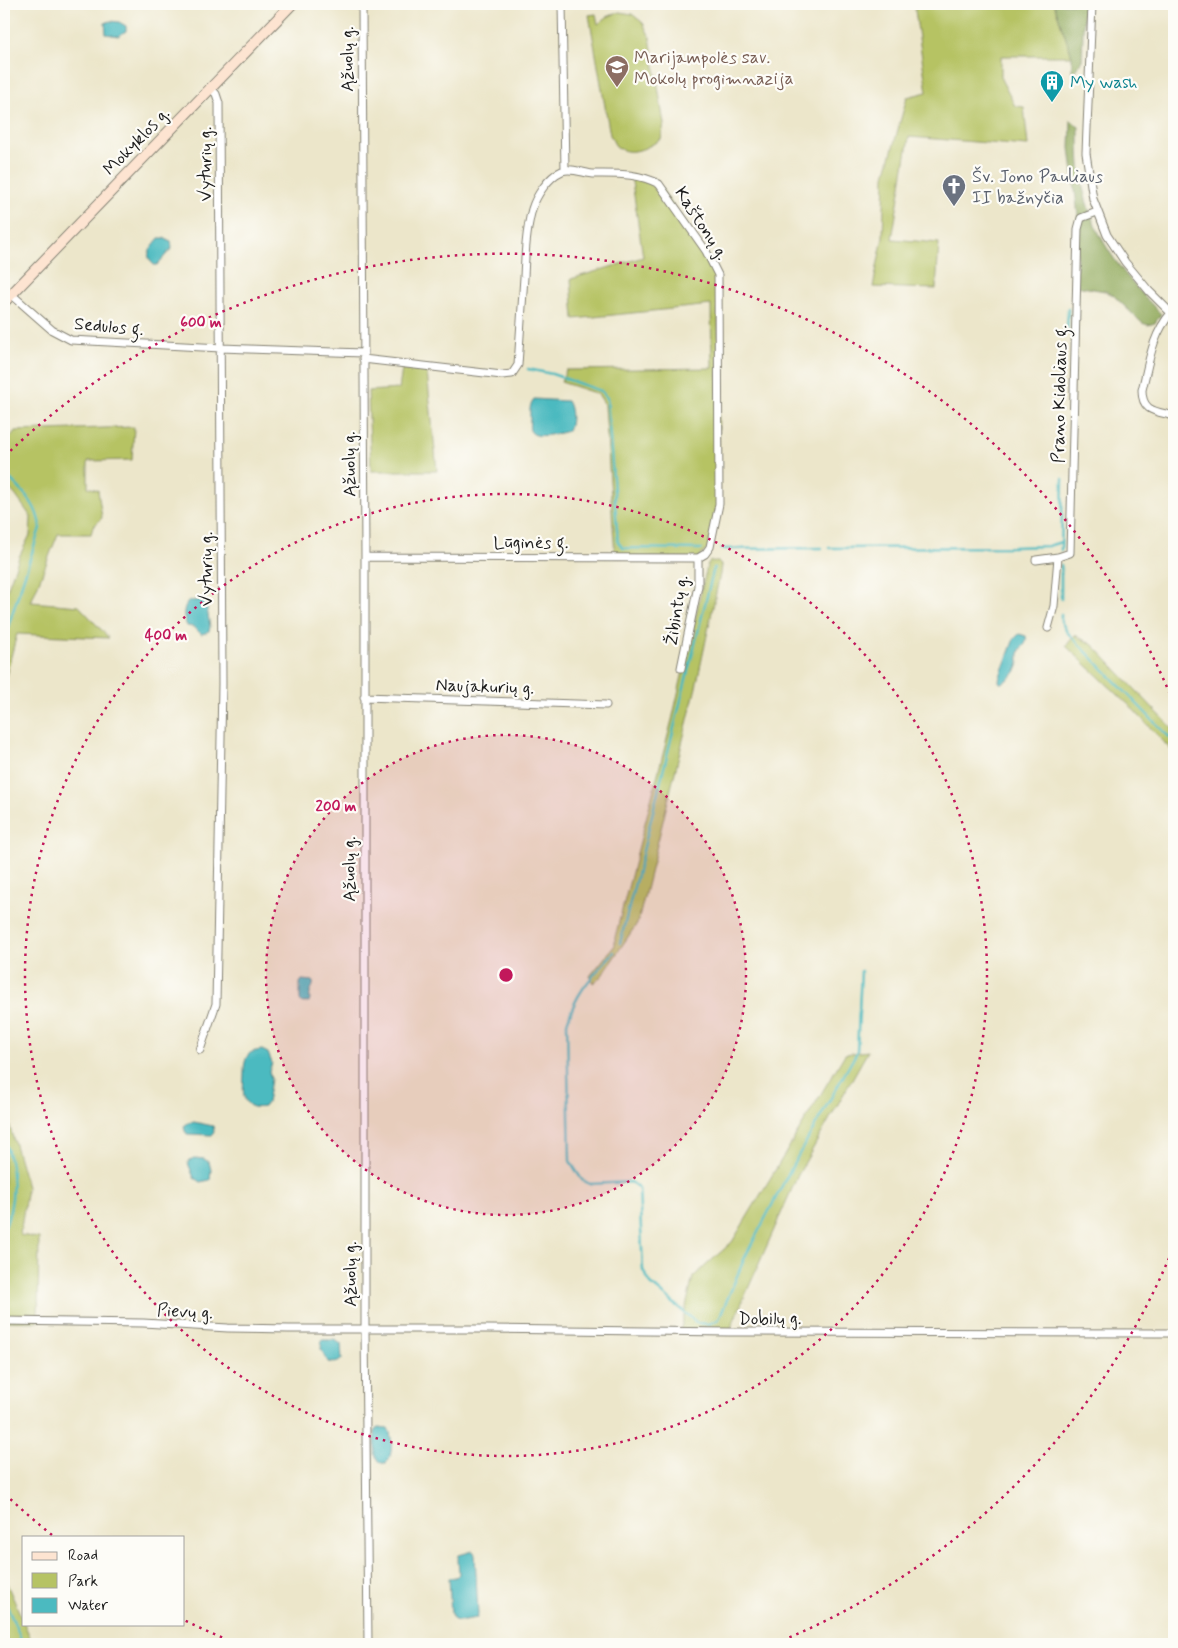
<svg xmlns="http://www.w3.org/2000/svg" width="1178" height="1648" viewBox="0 0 1178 1648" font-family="Mynerve,sans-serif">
  <rect width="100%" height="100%" fill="#fdfcf7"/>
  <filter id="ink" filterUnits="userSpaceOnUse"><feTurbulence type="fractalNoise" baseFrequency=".02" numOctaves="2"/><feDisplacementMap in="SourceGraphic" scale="10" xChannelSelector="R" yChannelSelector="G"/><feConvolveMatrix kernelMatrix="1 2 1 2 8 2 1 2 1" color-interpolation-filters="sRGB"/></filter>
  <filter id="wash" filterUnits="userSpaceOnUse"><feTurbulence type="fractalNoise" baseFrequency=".0096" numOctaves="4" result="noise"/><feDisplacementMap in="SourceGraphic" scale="20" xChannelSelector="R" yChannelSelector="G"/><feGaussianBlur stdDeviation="1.12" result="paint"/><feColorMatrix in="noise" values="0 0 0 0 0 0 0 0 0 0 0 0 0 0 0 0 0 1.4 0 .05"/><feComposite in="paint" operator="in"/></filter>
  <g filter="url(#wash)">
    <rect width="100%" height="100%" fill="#ece6ca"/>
    <!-- green -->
    <path fill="#b6c364" stroke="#697040" d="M 914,4 L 1054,4 L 1072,56 L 1001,56 L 1001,79 L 1015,106 L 1024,107 L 1028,146 L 909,137 L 892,239 L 939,243 L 936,289 L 873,287 L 883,237 L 885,176 L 907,97 L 927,92 Z
      M 619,12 L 632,14 L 643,23 L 650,37 L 664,124 L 661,139 C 649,147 630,158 616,146 C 614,144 612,138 610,135 L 589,15 L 596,14 L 598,24 L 607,17 Z
      M 631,175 L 659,184 L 718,275 L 719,504 L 710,547 L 698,558 L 615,557 L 605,405 L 598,394 L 561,382 L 566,370 L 712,368 L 711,305 L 574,319 L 571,279 L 643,257 Z
      M 402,369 L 427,372 L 437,471 L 371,471 L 368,391 L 399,389 Z
      M 134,427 L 132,460 L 88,461 L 88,487 L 98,490 L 102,518 L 93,527 L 91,534 L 58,534 L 31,602 L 79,606 L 109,638 L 17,634 L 4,683 L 4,598 L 19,557 L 30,535 L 31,517 L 16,496 L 4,482 L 4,446 L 15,431 Z
      M 710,561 L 718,562 L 721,565 L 720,574 L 696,687 L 638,922 L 601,977 L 593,983 L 590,976 L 615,945 L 615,937 L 672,720 L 707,566 Z
      M 1075,635 L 1093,645 L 1174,730 L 1174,753 L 1129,705 L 1066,646 Z
      M 868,1051 L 798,1175 L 729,1332 L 680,1332 L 693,1277 L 732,1242 L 845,1054 Z
      M 4,1106 L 27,1187 L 20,1235 L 39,1238 L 38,1322 L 4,1321 Z
      M 4,1577 L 33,1644 L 9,1644 L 4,1631 Z"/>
    <!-- forest -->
    <path fill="#90a95a" stroke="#56623b" d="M 1054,4 L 1084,4 L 1082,60 L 1075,71 L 1072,72 L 1072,56 Z
      M 1071,120 L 1079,127 C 1079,149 1079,171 1084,192 C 1095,241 1127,279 1161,314 L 1155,323 L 1148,325 L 1142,323 L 1113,295 L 1105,291 L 1076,286 L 1078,216 L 1070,148 Z"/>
    <!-- water -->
    <path fill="#4bbac0" stroke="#346b6e" d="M 110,21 L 119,22 L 126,26 L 126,31 L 118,36 L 106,34 L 105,23 Z
      M 159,238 L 164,238 L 171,241 L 172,248 L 157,265 L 154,265 C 143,255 151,248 159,238 Z
      M 534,399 L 567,401 C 572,409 572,423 568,431 C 560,433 538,439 532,433 C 528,430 530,423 530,418 C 530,411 529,405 534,399 Z
      M 203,600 L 206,602 L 210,627 L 209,631 L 206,633 L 201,634 L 194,627 L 187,626 C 183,617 182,608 189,601 Z
      M 1019,634 L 1026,636 C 1027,645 1024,644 1020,650 C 1018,654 1019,658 1019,662 C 1018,672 1010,678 1002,683 L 1000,683 L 999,681 L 1000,676 L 1014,639 Z
      M 302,980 L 313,981 C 314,987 311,988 310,993 C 309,996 311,998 309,1002 L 303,1003 L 300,1001 L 300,983 Z
      M 262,1050 L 268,1053 L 272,1063 L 269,1071 L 271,1079 L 267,1103 L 264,1107 C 240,1111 243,1091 244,1075 C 244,1069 244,1061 248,1055 C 251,1051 257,1051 262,1050 Z
      M 194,1122 L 213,1126 L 214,1132 L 212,1135 L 187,1134 L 185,1131 L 184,1126 L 188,1123 Z
      M 194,1158 L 204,1159 L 209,1162 L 211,1170 L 210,1180 L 200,1182 L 194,1178 L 188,1163 L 190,1160 Z
      M 322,1340 L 335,1340 L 341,1344 L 342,1359 C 337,1364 334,1363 328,1362 L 321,1349 Z
      M 378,1427 L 388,1428 C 393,1436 393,1457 386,1463 L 381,1463 L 375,1455 L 375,1429 Z
      M 473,1551 L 475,1554 L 478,1615 L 477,1618 L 457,1621 L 453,1619 L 451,1614 L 449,1578 L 456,1577 L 459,1574 L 458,1559 L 459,1555 Z"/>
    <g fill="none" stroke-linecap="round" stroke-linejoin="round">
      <!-- stream -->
      <path stroke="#4bbac0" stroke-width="2.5" d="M 1067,330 L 1068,309
        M 528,369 L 552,374 L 601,391 L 607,398 L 618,542 L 623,548 L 702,549
        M 4,473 C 21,490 38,503 40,528 L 4,639
        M 829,548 L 1012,547 L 1048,546 L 1061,542
        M 721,549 L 822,548
        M 1061,550 L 1063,479
        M 1061,565 L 1061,599
        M 1061,614 L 1061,621 L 1067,632 L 1174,742
        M 620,943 L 714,568
        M 614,952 C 592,977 577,990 567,1023 L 570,1161 L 582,1180 L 590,1184 L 631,1182 L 639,1188 L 643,1270 L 651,1284 L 697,1323 L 709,1324 L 719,1319 L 745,1257 L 794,1163 L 857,1052 L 861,971
        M 4,1139 C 14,1167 17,1200 4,1228
        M 4,1599 L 23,1644"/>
    </g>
  </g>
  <g filter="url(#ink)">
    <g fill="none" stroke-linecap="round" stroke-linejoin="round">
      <!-- street casing -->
      <g stroke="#848173" stroke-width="9">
        <path id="street" d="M 362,4 L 365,557 L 365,1328 L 368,1644
          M 562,4 L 565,170
          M 1092,4 L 1086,153 L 1093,199 L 1107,235 L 1125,262 L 1149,291 L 1174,316
          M 11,294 L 52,330 L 71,340 L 221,348 L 363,353
          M 1171,313 C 1152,335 1149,362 1142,390 C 1142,412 1156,411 1174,416
          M 363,359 L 502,375 L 512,374 L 518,365 C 520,336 522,307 524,277 C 525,255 526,231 532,209 C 536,196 548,177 562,171 C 571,167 586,174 595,174 C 618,174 639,173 659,184 L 706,251 L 718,275 L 719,504 L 710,547 L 705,554 L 698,558 L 365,557
          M 1036,560 L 1058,557 L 1070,553 L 1078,229 L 1081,218 L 1097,212
          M 1048,628 L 1054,606 L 1058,557
          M 681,668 L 698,586 L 698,558
          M 364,697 L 606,705
          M 200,1050 L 216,1004 L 222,684 L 219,103 L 216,94 L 210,87
          M 4,1321 L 143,1323 L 228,1328 L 289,1329 L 486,1329 L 729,1332 L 1174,1333"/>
      </g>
      <!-- secondary casing -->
      <g stroke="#848173" stroke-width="12">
        <path id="secondary" d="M 4,302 L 292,4"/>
      </g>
      <!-- street -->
      <use href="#street" stroke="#fff" stroke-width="7"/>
      <!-- secondary -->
      <use href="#secondary" stroke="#fde4d1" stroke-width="10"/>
    </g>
  </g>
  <!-- distance rings -->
  <circle cx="506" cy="975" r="240" fill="#c2185b" fill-opacity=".12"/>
  <g fill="none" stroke="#c2185b" stroke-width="2.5" stroke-dasharray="2.5 5">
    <circle cx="506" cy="975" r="240"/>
    <circle cx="506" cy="975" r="481"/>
    <path d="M1172 1251A721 721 0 0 1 776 1643M236 1643A721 721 0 0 1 184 1620M52 1535A721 721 0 0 1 5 1494M5 456A721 721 0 0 1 1172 699"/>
  </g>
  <!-- icons -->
  <defs>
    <g id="school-pin" transform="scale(1.25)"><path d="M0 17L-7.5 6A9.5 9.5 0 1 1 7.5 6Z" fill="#8d6e63" stroke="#fdfcf7"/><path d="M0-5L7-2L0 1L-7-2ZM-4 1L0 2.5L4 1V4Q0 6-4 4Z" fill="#fff"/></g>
    <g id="building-pin" transform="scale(1.25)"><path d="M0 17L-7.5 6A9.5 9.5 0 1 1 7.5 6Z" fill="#0f9aa8" stroke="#fdfcf7"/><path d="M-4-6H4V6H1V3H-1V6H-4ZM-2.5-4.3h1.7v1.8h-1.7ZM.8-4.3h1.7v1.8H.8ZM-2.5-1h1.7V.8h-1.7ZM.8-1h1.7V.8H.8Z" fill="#fff"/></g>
    <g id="church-pin" transform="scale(1.25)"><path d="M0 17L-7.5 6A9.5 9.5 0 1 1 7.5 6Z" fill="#6b7280" stroke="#fdfcf7"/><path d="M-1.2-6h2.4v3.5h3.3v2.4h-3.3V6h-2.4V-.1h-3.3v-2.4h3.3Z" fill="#fff"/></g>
  </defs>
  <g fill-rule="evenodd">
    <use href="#school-pin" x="617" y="67"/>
    <use href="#building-pin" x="1052" y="82"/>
    <use href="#church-pin" x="954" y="186"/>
  </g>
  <g text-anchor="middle" stroke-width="4.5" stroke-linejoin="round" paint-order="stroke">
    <!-- education labels -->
    <g font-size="18" fill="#785e54" stroke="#fdfcf7" text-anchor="start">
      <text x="634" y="63">Marijampolės sav.<tspan x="634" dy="21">Mokolų progimnazija</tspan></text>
    </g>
    <!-- street labels -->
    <g font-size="18" fill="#1c1c1c" stroke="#fdfcf7">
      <text transform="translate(347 59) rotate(-90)" y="6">Ąžuolų g.</text>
      <text transform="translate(136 141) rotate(-46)" y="6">Mokyklos g.</text>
      <text transform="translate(205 164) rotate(-90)" y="6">Vyturių g.</text>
      <text transform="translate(702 223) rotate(57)" y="6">Kaštonų g.</text>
      <text transform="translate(109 326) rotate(5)" y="6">Sedulos g.</text>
      <text transform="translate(1059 394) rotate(-89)" y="6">Prano Kidoliaus g.</text>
      <text transform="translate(349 464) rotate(-91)" y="6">Ąžuolų g.</text>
      <text x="531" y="548">Lūginės g.</text>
      <text transform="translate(206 569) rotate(-90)" y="6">Vyturių g.</text>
      <text transform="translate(676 610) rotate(-81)" y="6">Žibintų g.</text>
      <text transform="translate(485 686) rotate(2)" y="6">Naujakurių g.</text>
      <text transform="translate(349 869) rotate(-90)" y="6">Ąžuolų g.</text>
      <text transform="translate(350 1274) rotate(-90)" y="6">Ąžuolų g.</text>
      <text transform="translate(185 1311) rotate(3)" y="6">Pievų g.</text>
      <text x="770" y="1324">Dobilų g.</text>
    </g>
    <!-- culture labels -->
    <g font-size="18" fill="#0d838f" stroke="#fdfcf7" text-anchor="start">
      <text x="1070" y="88">My wash</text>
    </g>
    <!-- worship labels -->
    <g font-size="18" fill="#5b616d" stroke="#fdfcf7" text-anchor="start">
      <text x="972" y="182">Šv. Jono Pauliaus<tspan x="972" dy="21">II bažnyčia</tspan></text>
    </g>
  </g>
  <circle cx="506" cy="975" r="8" fill="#c2185b" stroke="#fdfcf7" stroke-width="2.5"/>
  <g font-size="15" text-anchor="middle" font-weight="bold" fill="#c2185b" stroke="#fdfcf7" stroke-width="4.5" stroke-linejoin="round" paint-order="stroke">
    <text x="201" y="327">600 m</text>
    <text x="166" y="640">400 m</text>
    <text x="336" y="811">200 m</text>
  </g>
  <!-- margin -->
  <rect width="1178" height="1648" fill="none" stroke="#fdfcf7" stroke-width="20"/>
  <!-- legend -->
  <rect x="22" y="1536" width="162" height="90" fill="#fdfcf7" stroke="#a3a29f"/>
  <rect x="32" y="1552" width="25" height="8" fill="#fde4d1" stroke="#a3a29f"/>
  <text x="68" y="1560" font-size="15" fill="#1c1c1c">Road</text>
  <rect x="32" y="1573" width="25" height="15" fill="#b6c364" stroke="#a3a29f"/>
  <text x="68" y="1586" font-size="15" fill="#1c1c1c">Park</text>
  <rect x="32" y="1598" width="25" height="15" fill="#4bbac0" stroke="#a3a29f"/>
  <text x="68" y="1610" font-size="15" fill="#1c1c1c">Water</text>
</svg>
